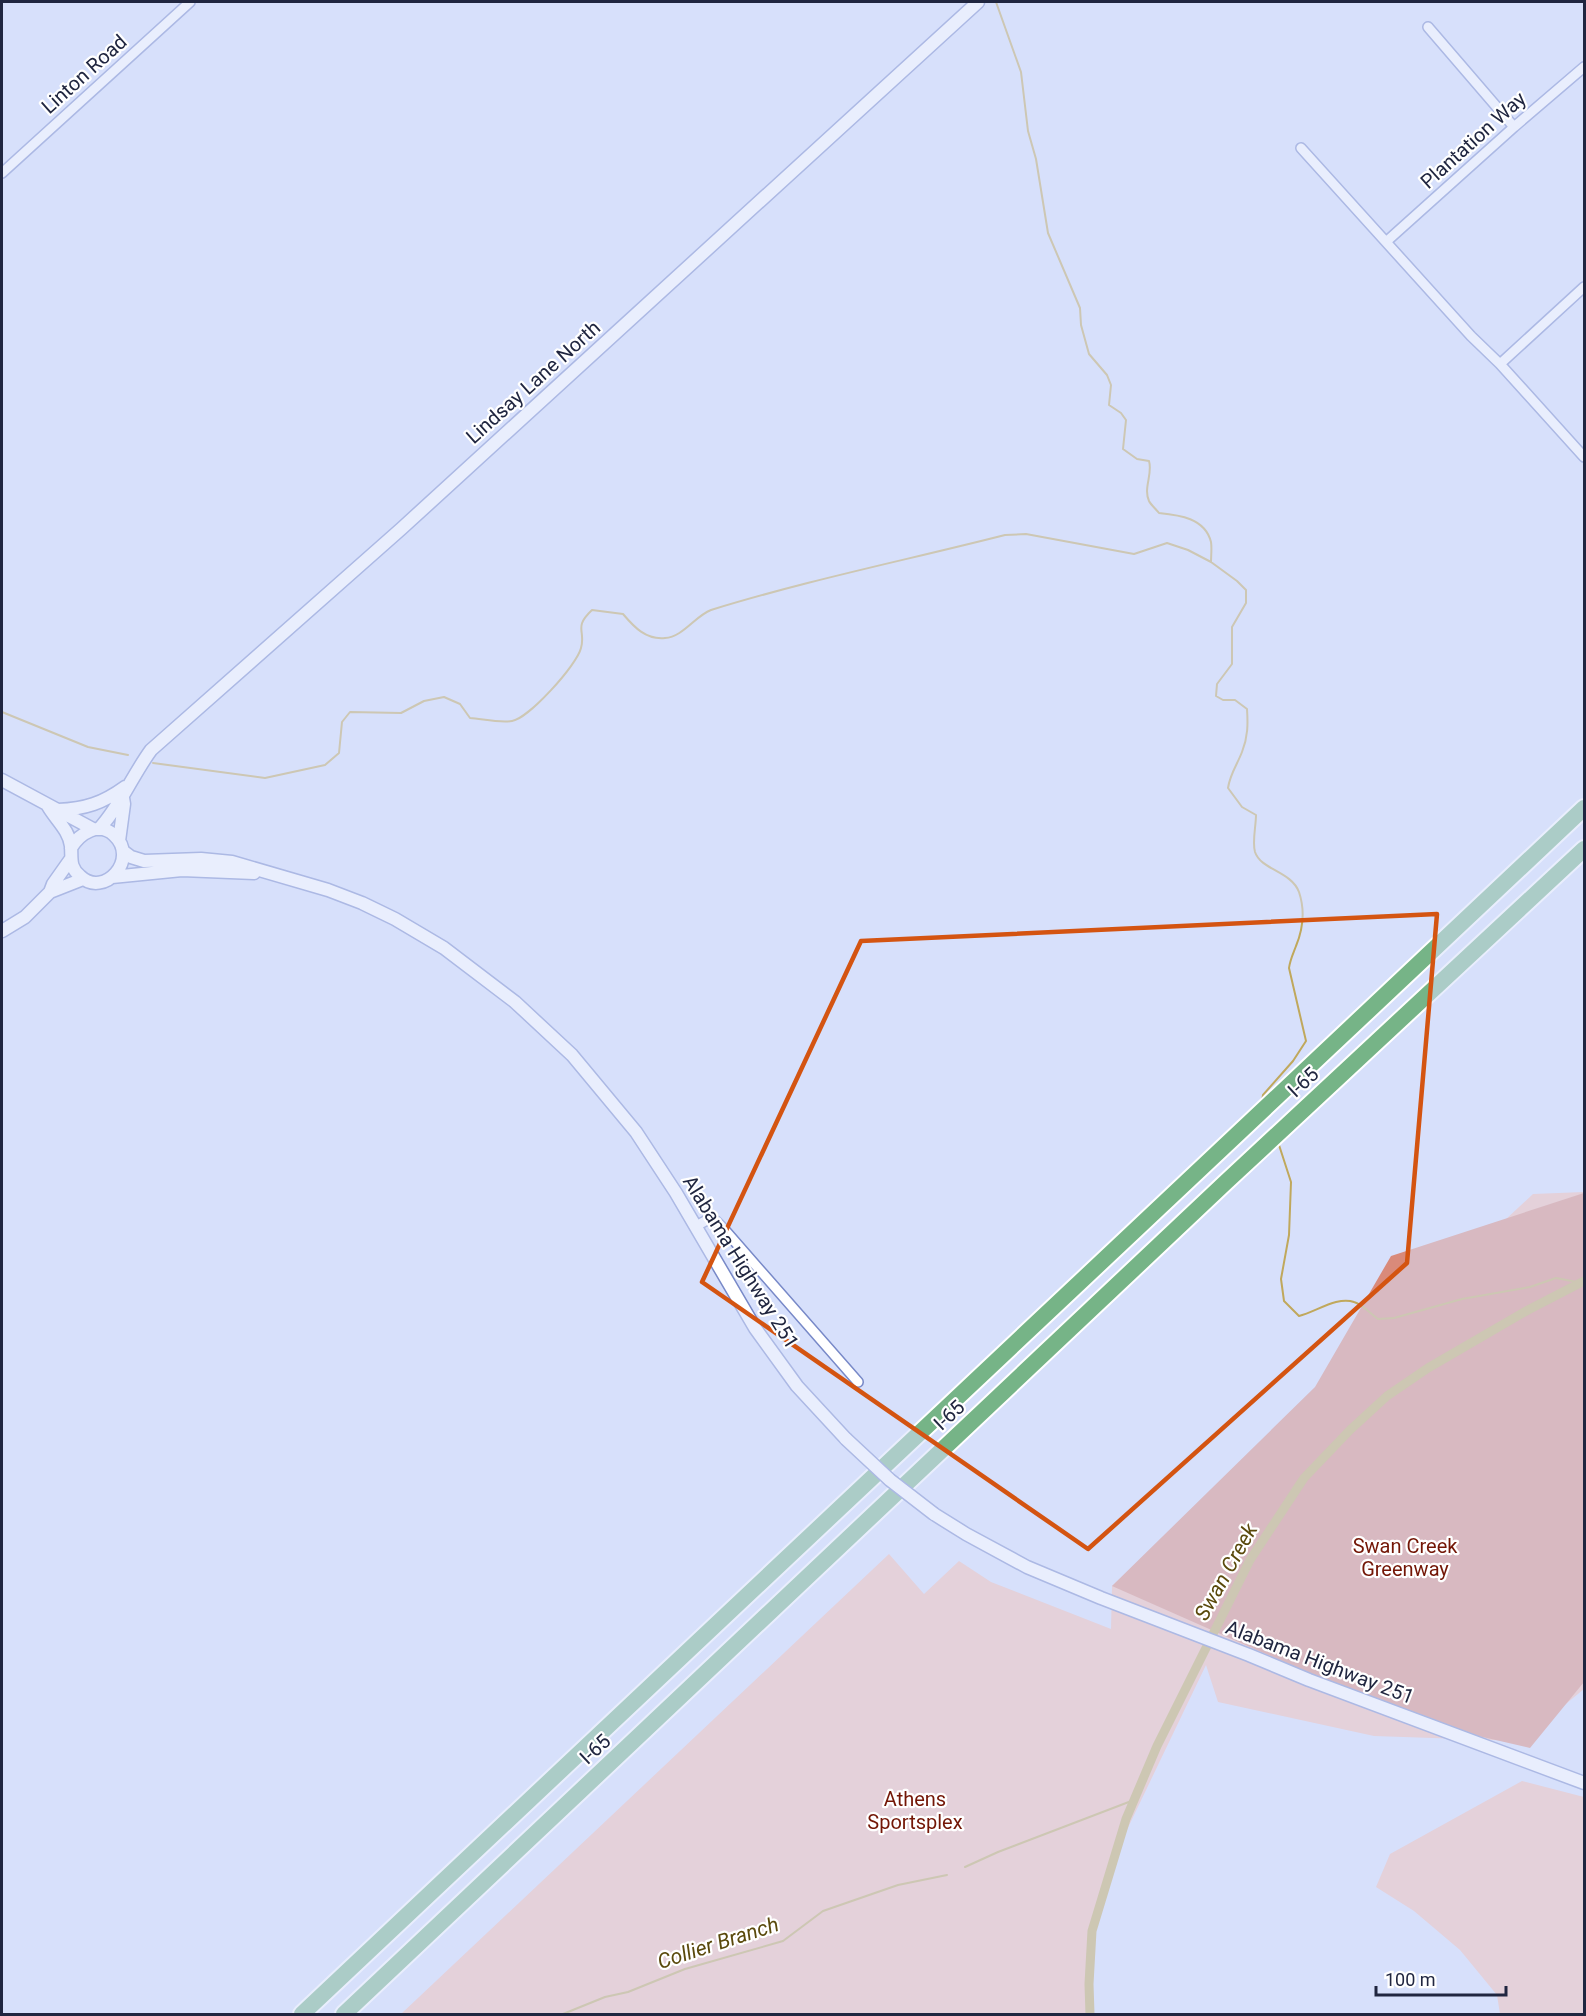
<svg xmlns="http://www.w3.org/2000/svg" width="1586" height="2016" viewBox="0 0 1586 2016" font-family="Roboto,sans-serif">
  <rect width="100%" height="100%" fill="#d7e0fb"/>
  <!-- green -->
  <path fill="#f3beb2" d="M 1584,1192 L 1584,1689 L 1521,1741 L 1374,1736 L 1218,1702 L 1206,1665 L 1123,1838 L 1102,1892 L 1093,1937 L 1088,1983 L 1089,2014 L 401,2014 L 889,1554 L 924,1594 L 959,1561 L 991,1582 L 1111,1629 L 1112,1586 L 1533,1194 Z
    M 1522,1781 L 1584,1797 L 1584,2014 L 1500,2014 L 1497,1995 L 1460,1950 L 1414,1911 L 1376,1887 L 1390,1854 Z"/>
  <!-- forest -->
  <path fill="#d98a7a" d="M 1584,1193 L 1584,1682 L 1530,1748 L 1422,1723 L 1112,1586 L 1315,1387 L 1391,1256 Z"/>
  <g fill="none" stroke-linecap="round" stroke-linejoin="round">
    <!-- stream -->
    <path stroke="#c0a85c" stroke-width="2" d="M 996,2 L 1021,72 L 1028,131 L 1036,159 L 1048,233 L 1080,308 L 1081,325 L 1089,354 L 1107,375 L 1111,385 L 1109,405 L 1121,413 L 1126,420 L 1123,449 L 1137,459 L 1149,461 C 1153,474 1143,488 1149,501 C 1151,505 1156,509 1159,513 C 1179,515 1205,518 1211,542 C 1212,548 1211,556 1211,562
      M 2,712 L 88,747 L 128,755
      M 153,763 L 265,778 L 325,765 L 339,753 L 342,722 L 350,712 L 401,713 L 424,701 L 444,697 L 460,704 L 470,718 C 483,719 499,723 512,721 C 528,719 577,665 581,648 C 586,630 573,628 592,610 L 623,614 C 634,627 646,640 665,638 C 683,637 695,616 711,610 C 808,580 907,560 1005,535 L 1026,534 L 1134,554 L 1167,543 L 1188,550 L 1211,562 L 1237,581 L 1246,590 L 1246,603 L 1232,627 L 1232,664 L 1217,684 L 1216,696 L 1223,700 L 1235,700 L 1247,709 C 1248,724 1248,737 1242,752 C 1237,765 1230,774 1228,788 L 1242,807 L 1256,815 C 1256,826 1252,842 1255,852 C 1261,870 1291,871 1299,892 C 1305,910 1303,929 1296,946 C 1293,954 1290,960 1289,968 L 1306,1041 L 1293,1061 L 1263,1095 L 1262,1101
      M 1279,1145 L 1291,1182 L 1289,1235 L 1281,1279 L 1284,1301 L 1299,1316 C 1316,1312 1337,1296 1354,1302 C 1362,1304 1371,1314 1378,1319 L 1394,1318 L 1462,1299 L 1530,1287 L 1556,1278 L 1582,1283
      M 965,1867 L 998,1852 L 1134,1800
      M 563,2014 L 605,1997 L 628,1992 L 685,1969 L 783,1941 L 823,1911 L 898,1885 L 947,1875"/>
    <!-- canal -->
    <path stroke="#c0a85c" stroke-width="9" d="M 1090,2014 L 1089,1984 L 1092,1931 L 1126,1819 L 1157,1746 L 1250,1560 L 1304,1478 L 1350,1430 L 1387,1396 L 1428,1368 L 1528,1310 L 1584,1281"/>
    <!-- street casing -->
    <g stroke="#7889c8" stroke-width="12">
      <path id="street" d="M 1428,27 L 1514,127
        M 1301,148 L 1471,336 L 1500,364 L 1584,457
        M 2,173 L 190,2
        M 1387,241 L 1514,127 L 1584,67
        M 1500,364 L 1584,287
        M 696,1226 L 709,1219 L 716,1221 L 723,1228 L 858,1382"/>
    </g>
    <!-- secondary casing -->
    <g stroke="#7889c8" stroke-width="15">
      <path id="secondary" d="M 2,780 L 93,829
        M 48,806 C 56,820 69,830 71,846 C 72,858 69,867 80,876 C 104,899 140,859 114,835 C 99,821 80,833 71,848
        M 58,810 C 85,809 103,803 125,787
        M 99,829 C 121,805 132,776 151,750 L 401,529 L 978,2
        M 119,841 L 124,804 L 123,798
        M 123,851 L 131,857 L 144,861 L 201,859 L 232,862 L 328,890 L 362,903 L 395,919 L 444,948 L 515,1002 L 572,1055 L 636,1132 L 676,1193 L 755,1328 L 797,1386 L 846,1439
        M 112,877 L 182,870 L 254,873
        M 50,892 L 53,884 L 70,860
        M 2,931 L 25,917 L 50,892 L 83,879
        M 934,1514 L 966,1534 L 1027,1567 L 1101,1598 L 1249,1655 L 1309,1680 L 1584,1783"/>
    </g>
    <!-- highway casing -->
    <g stroke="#fff" stroke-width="20">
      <path id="highway" d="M 302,2014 L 1584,808
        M 344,2014 L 1226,1182 L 1584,849"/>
    </g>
    <!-- street -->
    <use href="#street" stroke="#fff" stroke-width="9"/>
    <!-- secondary -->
    <use href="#secondary" stroke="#fff" stroke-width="12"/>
    <!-- highway -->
    <use href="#highway" stroke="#76b487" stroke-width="16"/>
    <!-- secondary-bridge casing -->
    <g stroke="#7889c8" stroke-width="15" stroke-linecap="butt">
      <path id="secondary-bridge" d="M 846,1439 L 890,1480 L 934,1514"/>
    </g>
    <!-- secondary-bridge -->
    <use href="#secondary-bridge" stroke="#fff" stroke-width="12"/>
  </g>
  <!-- marked area -->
  <path d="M0 0H1586V2016H0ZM 1437,914 L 1407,1263 L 1088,1549 L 702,1282 L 861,941 Z" fill="#d7e0fb" fill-opacity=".55" fill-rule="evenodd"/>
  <path fill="none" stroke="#d45411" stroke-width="4.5" stroke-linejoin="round" d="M 1437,914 L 1407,1263 L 1088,1549 L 702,1282 L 861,941 Z"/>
  <g text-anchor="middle" stroke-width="4.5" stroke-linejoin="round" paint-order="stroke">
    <!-- street labels -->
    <g font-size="20" fill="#202640" stroke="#fff">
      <text transform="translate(84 74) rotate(-42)" y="7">Linton Road</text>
      <text transform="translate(1473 140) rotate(-42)" y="7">Plantation Way</text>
      <text transform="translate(533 382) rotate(-42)" y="7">Lindsay Lane North</text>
      <text transform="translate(1303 1082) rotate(-43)" y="7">I-65</text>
      <text transform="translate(741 1262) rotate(58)" y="7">Alabama Highway 251</text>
      <text transform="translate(949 1415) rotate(-43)" y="7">I-65</text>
      <text transform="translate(1320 1662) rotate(21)" y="7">Alabama Highway 251</text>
      <text transform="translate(595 1749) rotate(-43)" y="7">I-65</text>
    </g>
    <!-- park labels -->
    <g font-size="20" fill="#731606" stroke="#fff">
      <text x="1405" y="1553">Swan Creek<tspan x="1405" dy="23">Greenway</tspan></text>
      <text x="915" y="1806">Athens<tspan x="915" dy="23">Sportsplex</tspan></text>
    </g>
    <!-- water labels -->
    <g font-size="21" font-style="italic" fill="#5a490c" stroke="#fff">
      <text transform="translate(1226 1572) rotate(-61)" y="7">Swan Creek</text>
      <text transform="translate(718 1943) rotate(-18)" y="7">Collier Branch</text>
    </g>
  </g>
  <!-- border -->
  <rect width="1586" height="2016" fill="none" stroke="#202640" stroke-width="6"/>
  <!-- scale -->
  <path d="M1376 1986v9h130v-9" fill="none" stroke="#202640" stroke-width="3"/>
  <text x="1385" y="1986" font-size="18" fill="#202640" stroke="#ffffff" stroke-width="4.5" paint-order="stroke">100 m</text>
</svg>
